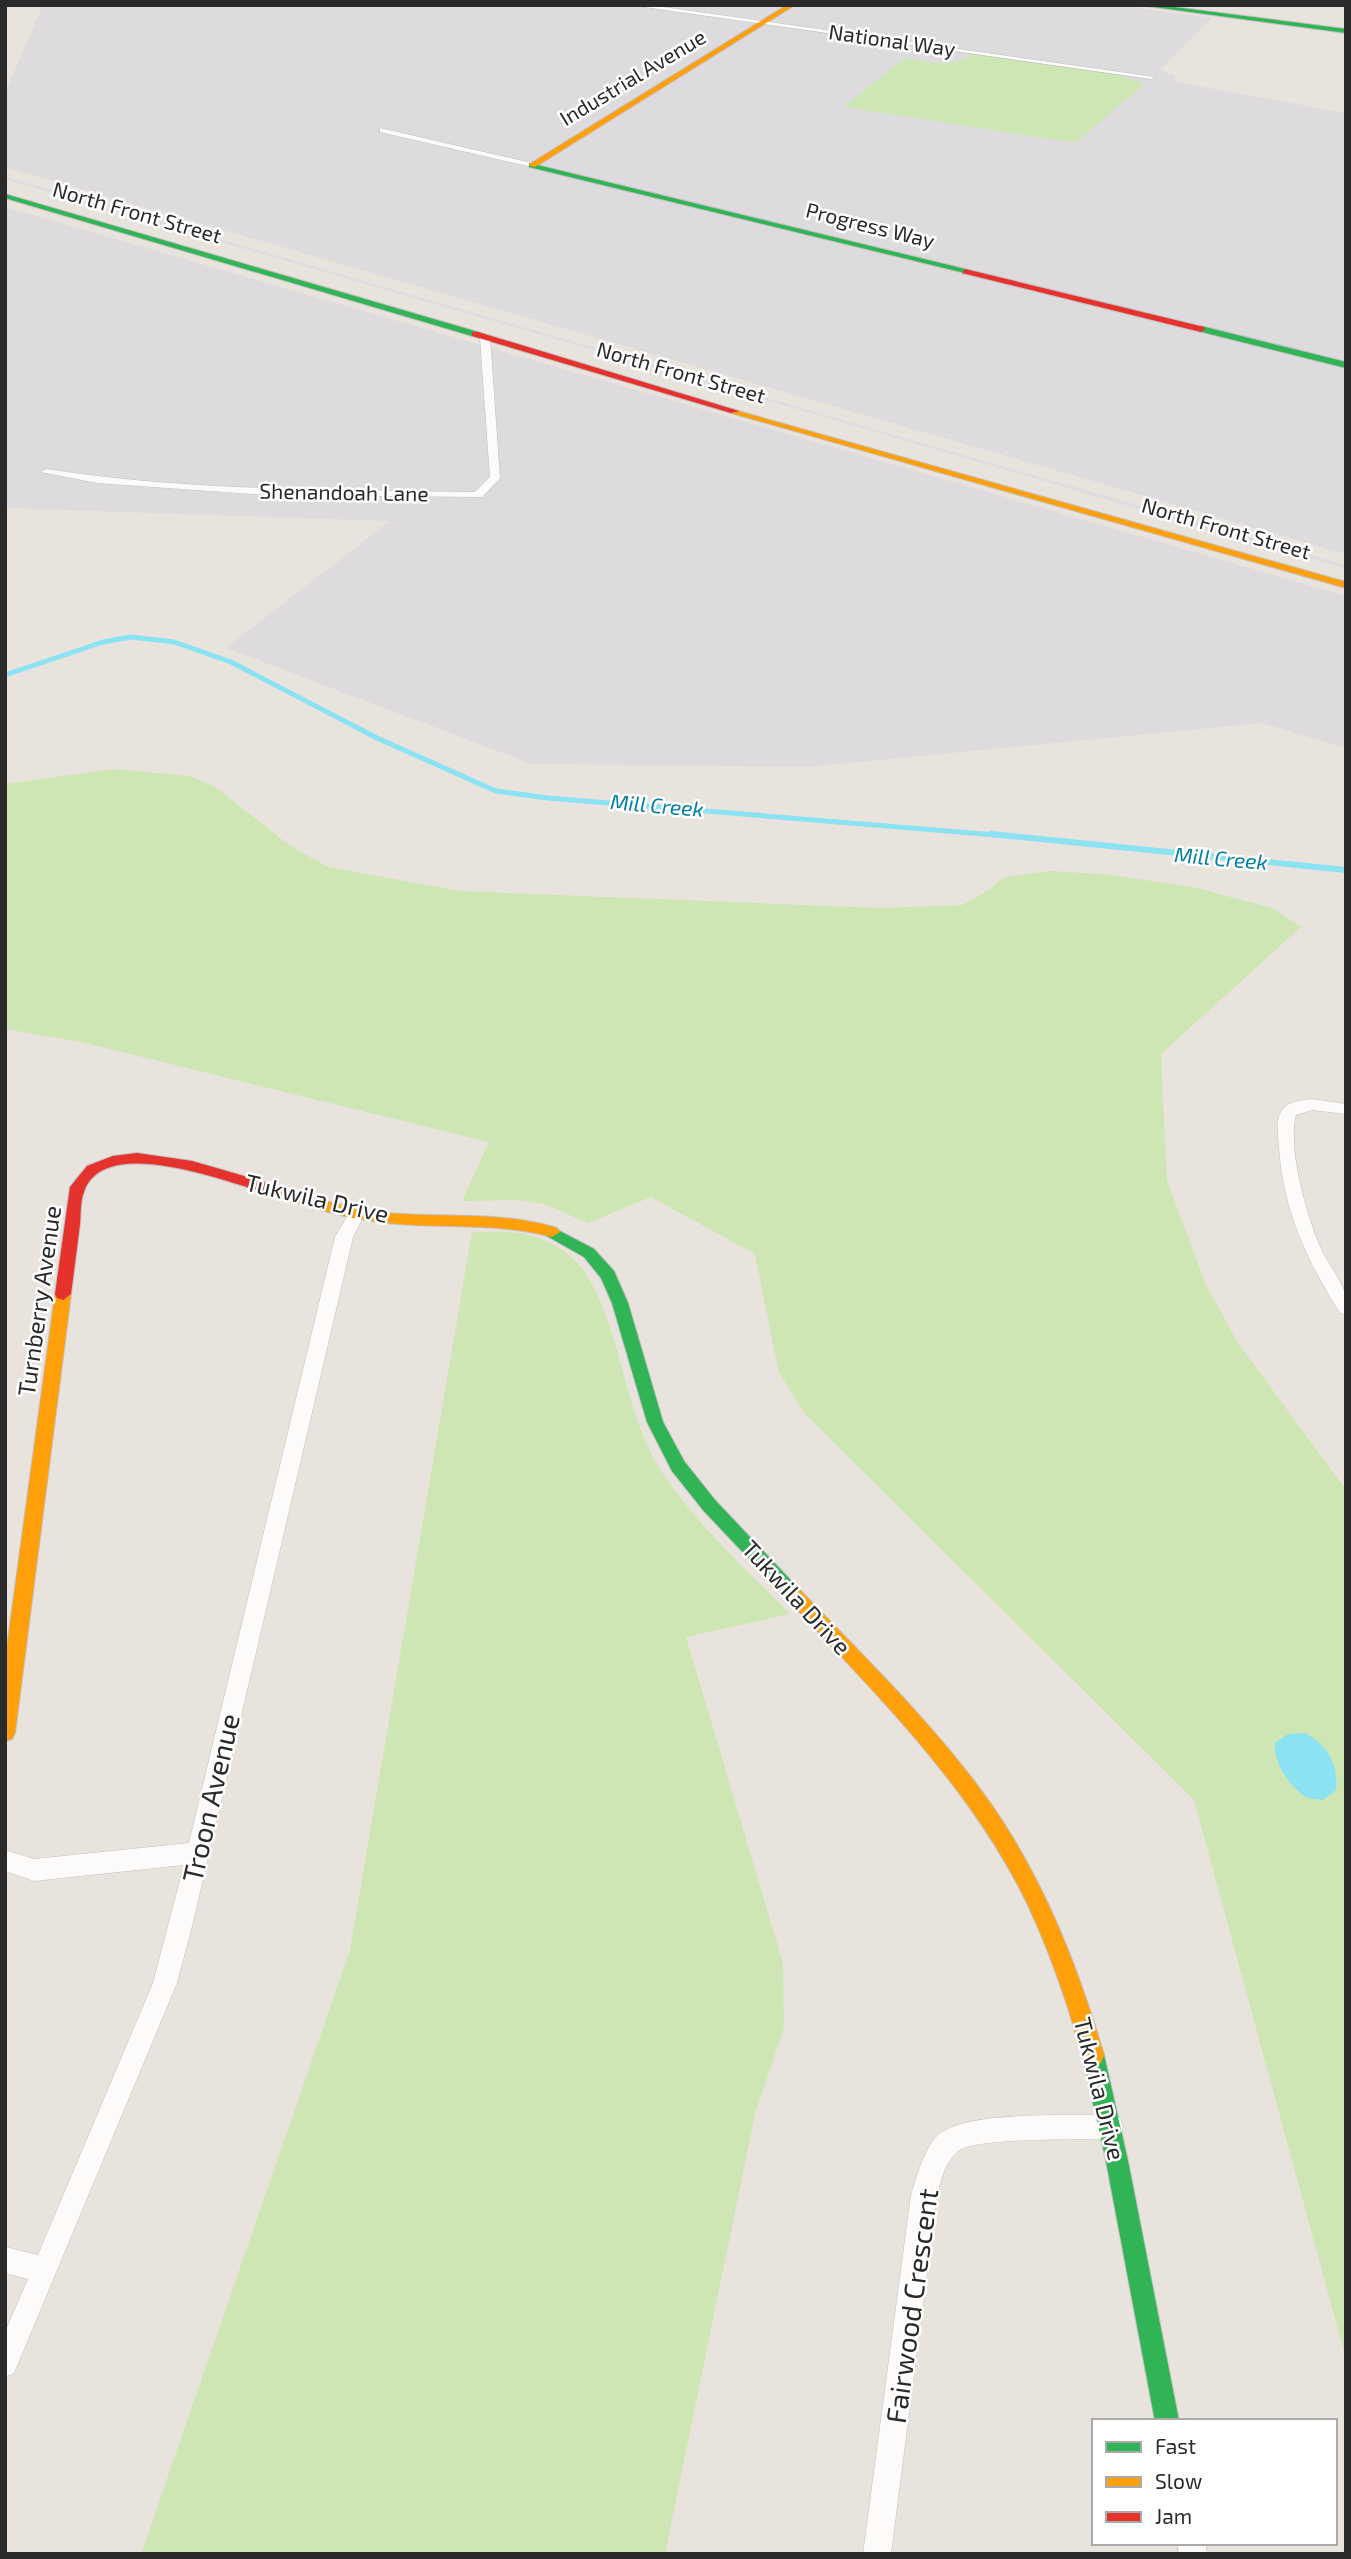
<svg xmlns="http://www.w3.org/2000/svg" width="1351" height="2559" viewBox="0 0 1351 2559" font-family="'Exo 2',sans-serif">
  <rect width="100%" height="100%" fill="#e9e3de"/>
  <!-- industrial -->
  <path fill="#dedbde" d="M 43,5 L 1113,5 L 1212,18 L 1160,70 L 1174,75 L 1176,82 L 1346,113 L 1346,554 L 5,167 L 5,93 Z
    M 5,207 L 1346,596 L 1346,748 L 1262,723 L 807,767 L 532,764 L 226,648 L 390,521 L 5,508 Z"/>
  <!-- green -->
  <path fill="#cee6b4" d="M 972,54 L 1116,74 L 1144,84 L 1076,143 L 843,107 L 905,58 C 929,62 951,69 972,54 Z
    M 113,769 L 189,776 L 214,786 L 289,845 L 328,867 L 460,891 L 880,908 L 962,905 L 989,890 L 1005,877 L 1049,871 L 1106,874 L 1197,888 L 1272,908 L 1301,927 L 1161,1054 L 1167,1180 L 1205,1283 L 1238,1343 L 1346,1490 L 1346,2359 L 1194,1800 L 806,1415 L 779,1373 L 755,1254 L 651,1197 L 588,1223 L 544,1204 L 518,1200 L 462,1201 L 489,1142 L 81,1042 L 5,1029 L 5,784 Z
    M 472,1232 C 493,1232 516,1230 536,1237 C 553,1243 572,1254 583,1270 C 622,1324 622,1412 662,1472 C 697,1525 745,1569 790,1614 L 686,1637 L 783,1963 L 784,2028 L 755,2114 L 665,2554 L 141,2554 L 350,1950 Z"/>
  <!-- water -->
  <path fill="#8be2f2" d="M 1305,1733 C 1329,1746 1338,1764 1336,1790 L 1323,1800 C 1318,1799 1310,1799 1306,1797 C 1289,1786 1273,1762 1275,1743 L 1288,1734 Z"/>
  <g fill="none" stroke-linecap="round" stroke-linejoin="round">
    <!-- stream-far1 -->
    <path stroke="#8be2f2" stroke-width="5" d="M 5,675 L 103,642 L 131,637 L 174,642 L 231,662 L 377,738 L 496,791 L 548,798 L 1008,836"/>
    <!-- stream -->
    <path stroke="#8be2f2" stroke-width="6" d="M 991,834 L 1346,870"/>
    <!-- street casing -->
    <g stroke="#c2c0c0" stroke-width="1">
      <path id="street" d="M 630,5 L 649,5 L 1155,77 L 1151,79 Z
        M 380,128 L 532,163 L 536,165 L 532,167 L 380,132 Z
        M 485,335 L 490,338 L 500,478 L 482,497 L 268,495 L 97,483 L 41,472 L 46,469 C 188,491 332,490 475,492 L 490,477 L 480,338 Z
        M 1312,1099 L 1346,1104 L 1346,1114 L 1312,1110 L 1296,1115 C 1287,1149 1307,1217 1321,1249 C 1328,1264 1340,1278 1345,1293 C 1347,1299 1346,1308 1346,1315 L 1340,1313 C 1307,1261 1283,1209 1279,1147 C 1278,1134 1274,1116 1286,1106 C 1293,1101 1304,1100 1312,1099 Z
        M 357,1208 L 365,1214 L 353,1237 L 192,1926 L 177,1983 L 14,2373 L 5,2377 L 5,2332 L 28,2279 L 5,2273 L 5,2247 L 38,2255 L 153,1983 L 184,1865 L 34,1881 L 5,1871 L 5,1850 L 34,1859 L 189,1843 L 335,1237 L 351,1210 Z
        M 1111,2115 L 1120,2118 L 1123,2127 L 1120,2136 L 1111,2139 C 1085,2140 974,2137 958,2151 C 945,2162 941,2180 937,2195 L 891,2554 L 863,2554 L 911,2195 C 917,2176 923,2151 937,2136 C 962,2110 1073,2116 1111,2115 Z
        M 1177,2543 L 1205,2543 L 1207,2554 L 1179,2554 Z"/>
    </g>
    <!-- fast casing -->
    <g stroke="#c2c0c0" stroke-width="2">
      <path id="fast" d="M 1139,5 L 1158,5 L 1346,29 L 1346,33 Z
        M 529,163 L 965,269 L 969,271 L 965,273 L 529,167 Z
        M 5,194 L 478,332 L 479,334 L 472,336 L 5,198 Z
        M 1201,326 L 1346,362 L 1346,368 L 1198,331 L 1198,327 Z
        M 552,1227 L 594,1249 L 614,1271 L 628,1303 L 663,1422 L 684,1461 L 715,1500 L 800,1590 L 803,1595 L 800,1600 L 794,1603 L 788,1600 L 703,1510 L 672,1471 L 647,1422 L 612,1303 L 601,1278 L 584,1257 L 547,1236 L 544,1232 Z
        M 1093,2044 L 1101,2047 L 1104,2055 L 1128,2161 L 1179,2421 L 1155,2421 L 1106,2161 L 1082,2055 L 1085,2047 Z"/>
    </g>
    <!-- slow casing -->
    <g stroke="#c2c0c0" stroke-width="2">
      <path id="slow" d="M 787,5 L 795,5 L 535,167 L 528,165 Z
        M 731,409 L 1346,582 L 1346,588 L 731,413 Z
        M 263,1182 C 304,1194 344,1209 387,1213 C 445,1218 501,1211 557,1228 L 560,1232 L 552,1237 C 497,1222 443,1229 387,1223 C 343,1219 300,1204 258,1191 L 255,1187 Z
        M 63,1288 L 71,1294 L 15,1733 L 12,1739 L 5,1741 L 5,1661 L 55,1294 Z
        M 794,1587 L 800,1590 C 866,1659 936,1726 991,1804 C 1044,1880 1078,1967 1104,2055 L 1101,2063 L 1093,2066 L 1085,2063 C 1077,2043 1073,2022 1066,2002 C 1055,1968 1042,1935 1027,1903 C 970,1786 876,1694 788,1600 L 785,1595 L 788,1590 Z"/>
    </g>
    <!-- jam casing -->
    <g stroke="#c2c0c0" stroke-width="2">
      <path id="jam" d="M 965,269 L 1204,327 L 1205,329 L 1201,332 L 962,273 Z
        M 472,332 L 478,332 L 739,411 L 731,413 L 472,336 Z
        M 137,1153 L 192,1161 L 268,1183 L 271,1187 L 263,1192 C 224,1181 103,1134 84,1192 C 80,1202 81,1214 80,1224 C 77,1248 74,1271 71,1294 L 63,1300 L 57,1298 L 55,1294 L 70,1187 L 87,1166 L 113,1156 Z"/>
    </g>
    <!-- street -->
    <use href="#street" fill="#fcfbfa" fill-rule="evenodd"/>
    <!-- fast -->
    <use href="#fast" fill="#30b455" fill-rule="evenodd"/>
    <!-- slow -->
    <use href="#slow" fill="#ff9f0a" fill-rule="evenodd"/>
    <!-- jam -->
    <use href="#jam" fill="#e5322d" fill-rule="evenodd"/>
    <!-- rail-far1 -->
    <path stroke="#dddddf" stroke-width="2.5" d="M 5,178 L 1076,489
      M 170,194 L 216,208 L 256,231
      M 154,207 L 1138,489"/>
    <!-- rail -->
    <path stroke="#dddddf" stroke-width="3.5" d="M 1069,487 L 1346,567
      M 1132,487 L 1346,548"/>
  </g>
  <g text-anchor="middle" stroke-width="5" stroke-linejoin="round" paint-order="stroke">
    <!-- far-street labels -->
    <g font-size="21" fill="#2a2a2a" stroke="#fff">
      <text transform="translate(892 41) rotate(8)" y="7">National Way</text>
      <text transform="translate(633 78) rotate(-31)" y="7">Industrial Avenue</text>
      <text transform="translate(137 213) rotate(16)" y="7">North Front Street</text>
      <text transform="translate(870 226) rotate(14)" y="7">Progress Way</text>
      <text transform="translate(681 373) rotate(16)" y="7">North Front Street</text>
      <text transform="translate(344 493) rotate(1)" y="7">Shenandoah Lane</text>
      <text transform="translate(1226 529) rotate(16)" y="7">North Front Street</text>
    </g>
    <!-- far-water labels -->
    <g font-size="21" font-style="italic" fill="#017fa7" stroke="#fff">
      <text transform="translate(657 806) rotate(5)" y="7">Mill Creek</text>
      <text transform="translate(1221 859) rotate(5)" y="7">Mill Creek</text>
    </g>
    <!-- street labels -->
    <g font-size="24" fill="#2a2a2a" stroke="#fff">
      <text transform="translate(317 1199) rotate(13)" y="8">Tukwila Drive</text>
      <text transform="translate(40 1301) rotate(-82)" y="8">Turnberry Avenue</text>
      <text transform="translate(796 1598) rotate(47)" y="8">Tukwila Drive</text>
      <text transform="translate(1099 2089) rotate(76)" y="8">Tukwila Drive</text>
    </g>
    <!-- near-street labels -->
    <g font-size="28" fill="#2a2a2a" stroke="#fff">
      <text transform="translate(211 1798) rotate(-77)" y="10">Troon Avenue</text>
      <text transform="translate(912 2306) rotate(-82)" y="10">Fairwood Crescent</text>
    </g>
  </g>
  <!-- border -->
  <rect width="1351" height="2559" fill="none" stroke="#2a2a2a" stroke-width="14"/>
  <!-- legend -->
  <rect x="1092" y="2419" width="245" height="126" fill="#ffffff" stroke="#aaaaaa" stroke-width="2"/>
  <rect x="1106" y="2442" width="35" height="10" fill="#30b455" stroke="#aaaaaa" stroke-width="2"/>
  <text x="1155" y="2454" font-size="21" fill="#2a2a2a">Fast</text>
  <rect x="1106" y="2477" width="35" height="10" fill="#ff9f0a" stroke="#aaaaaa" stroke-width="2"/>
  <text x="1155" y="2489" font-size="21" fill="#2a2a2a">Slow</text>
  <rect x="1106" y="2512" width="35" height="10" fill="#e5322d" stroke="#aaaaaa" stroke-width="2"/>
  <text x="1155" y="2524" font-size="21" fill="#2a2a2a">Jam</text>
</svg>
